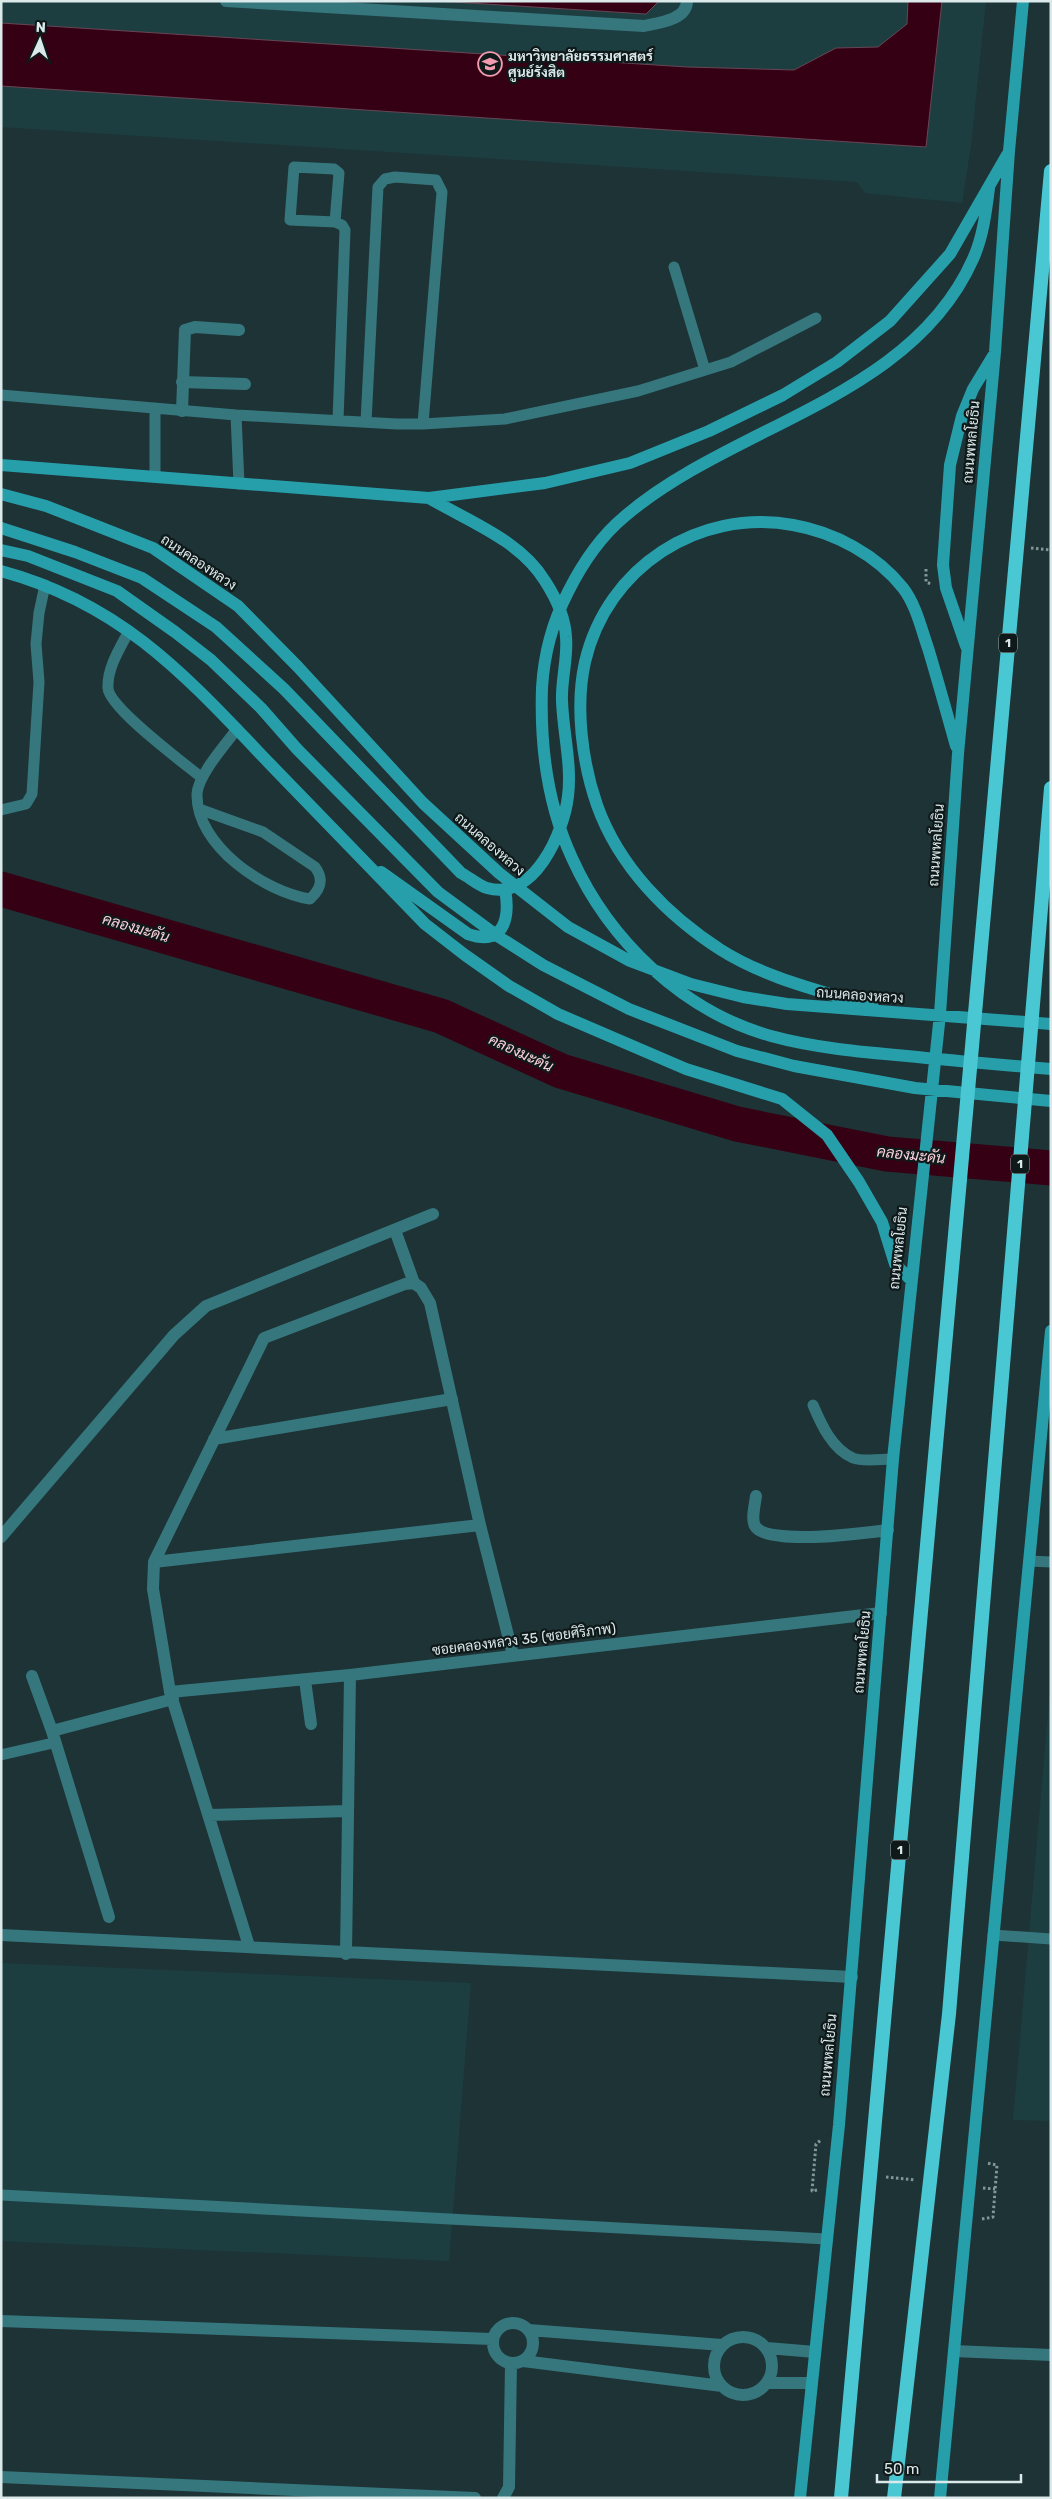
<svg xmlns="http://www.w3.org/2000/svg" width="1052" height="2499" viewBox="0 0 1052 2499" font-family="Rubik,Sarabun,sans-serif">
  <rect width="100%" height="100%" fill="#1d3336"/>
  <!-- built -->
  <path fill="#1d3e41" d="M 1,1 L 986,1 L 971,146 L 962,203 L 865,193 L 857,182 L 1,127 Z
    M 1051,1679 L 1051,2121 L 1013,2120 Z
    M 1,1963 L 471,1983 L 449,2261 L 1,2241 Z"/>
  <!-- water -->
  <path fill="#360014" stroke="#684654" d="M 437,1 L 659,1 L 646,14 Z
    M 908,1 L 942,1 L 926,147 L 1,86 L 1,23 L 687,67 L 794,70 L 836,48 L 878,47 L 907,24 Z"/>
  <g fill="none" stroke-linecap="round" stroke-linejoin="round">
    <!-- river -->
    <path stroke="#360014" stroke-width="35" d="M 1,889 L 441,1016 L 561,1071 L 737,1124 L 887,1154 L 1051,1168"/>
    <!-- path -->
    <path stroke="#849698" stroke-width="3" stroke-dasharray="2.5 2.5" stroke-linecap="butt" d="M 1031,548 L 1051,550
      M 926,569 L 926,582 L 931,584
      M 886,2177 L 915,2180
      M 983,2188 L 995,2189
      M 817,2190 L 812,2191 L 816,2144 L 821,2140
      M 982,2219 L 993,2217 L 997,2165 L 987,2163"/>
    <!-- service -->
    <path stroke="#36777e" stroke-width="11" d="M 335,222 L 339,173 L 334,169 L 294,167 L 290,220 L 335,222 L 342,225 L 345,230 L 338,420
      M 674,267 L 705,370
      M 1,395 L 236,415 L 397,424 L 423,424 L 505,419 L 638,391 L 731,362 L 816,318
      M 155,408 L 155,477
      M 236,415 L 239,484
      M 366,422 L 378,187 L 385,179 L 395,177 L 436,180 L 442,192 L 423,424
      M 129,631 C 120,648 107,668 108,688 C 109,708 184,763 202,778
      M 199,809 L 263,832 L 315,867 C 324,879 321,889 310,899 C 265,892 196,846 197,794 C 198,775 225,745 237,729
      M 1,810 L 26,804 L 32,794 L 39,682 L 36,644 L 39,613 L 45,585
      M 813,1405 C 821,1424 832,1449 853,1458 C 863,1462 882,1459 893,1459
      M 1029,1561 L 1051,1562
      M 1,1755 L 53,1743
      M 993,1935 L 1051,1939
      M 1,2195 L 826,2239"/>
    <!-- minor -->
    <path stroke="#36777e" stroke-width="12" d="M 226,1 L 644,26 C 658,23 687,20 687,1
      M 182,382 L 245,384
      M 182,411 L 185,330 L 195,327 L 239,330
      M 395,1230 L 414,1283
      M 214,1439 L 452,1399
      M 756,1496 C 755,1504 751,1519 755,1526 C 766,1546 866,1533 888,1530
      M 1,1537 L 174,1335 L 206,1306 L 433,1214
      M 154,1562 L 480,1525
      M 32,1676 L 52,1731 L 109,1917
      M 305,1680 L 311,1724
      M 170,1692 L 350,1675 L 881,1613
      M 52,1731 L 173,1699
      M 209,1815 L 348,1811
      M 1,1935 L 852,1977
      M 249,1946 L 170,1692 L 153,1589 L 154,1562 L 264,1338 L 405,1284 L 414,1283 L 421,1288 L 430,1303 L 480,1525 L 513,1655
      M 346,1954 L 350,1675
      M 1,2321 L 492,2339
      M493 2343a20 20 0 1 1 40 0a20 20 0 1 1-40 0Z
      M 529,2330 L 722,2345
      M714 2366a29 29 0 1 1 58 0a29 29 0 1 1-58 0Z
      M 767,2348 L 815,2352
      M 954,2351 L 1051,2355
      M 523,2361 L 722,2386
      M 767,2383 L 812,2383
      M 1,2477 L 475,2498
      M 503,2498 L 509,2487 L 511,2364"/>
    <!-- secondary -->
    <path stroke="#279fab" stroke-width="12" d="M 989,188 C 986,212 983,237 973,259 C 911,399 732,424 624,517 C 600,537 582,564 568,592 C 552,623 544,653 542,688 C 540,747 547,804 572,858 C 609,940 682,1011 771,1036 C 815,1048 861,1052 907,1056 C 955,1061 1003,1065 1051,1069
      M 1,465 L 429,498 L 545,483 L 630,463 L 709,431 L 783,395 L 837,362 L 890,321 L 950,254 L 1007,155
      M 1,494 L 46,506 L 153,548 L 238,606 L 298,667 L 423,803 L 499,873 L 568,927 L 630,961 L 691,984 L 743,997 L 787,1004 L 1051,1024
      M 1,528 L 75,552 L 142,578 L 216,627 L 284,689 L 461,873 C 469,877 479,886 487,888 C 534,902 564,832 568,796 C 572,765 563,732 562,701 C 561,680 568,658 566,637 C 565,616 556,598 545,581 C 520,540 468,521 429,498
      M 1,550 L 28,556 L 117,591 L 175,632 L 211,660 L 261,708 L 297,749 L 438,892 L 499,937 L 543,965 L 629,1009 L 737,1051 L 794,1066 L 915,1088 L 1051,1101
      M 1,571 C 123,604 187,677 270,764 C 322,817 373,871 425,924 L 465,955 L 509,986 L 558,1014 L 686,1069 L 782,1099 L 827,1135 L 859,1182 L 882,1222 L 895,1264 L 911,1280
      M 966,646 L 946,588 L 943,565 L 950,465 L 962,416 L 973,389 L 993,356
      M 381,872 L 468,934 C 505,947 510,917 505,889
      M 873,1007 C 822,991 767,979 721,950 C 668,916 619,867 597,805 C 582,762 575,706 585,662 C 607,567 699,508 793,525 C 834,532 877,555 903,588 C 916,605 921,628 928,648 C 938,681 947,714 956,746
      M 800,2498 L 839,2125 L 893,1459 L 940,1014 L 958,754 L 995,352 L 1009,151 L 1023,1
      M 940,2498 L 1051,1331"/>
    <!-- trunk -->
    <path stroke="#49c8d4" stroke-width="14" d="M 841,2498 L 1051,171
      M 894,2498 L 949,2014 L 1051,788"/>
  </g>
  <!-- icons -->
  <defs>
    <g id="university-ring" transform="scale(1.25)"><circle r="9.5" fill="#0f191a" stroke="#f29aaf" stroke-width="1.5"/><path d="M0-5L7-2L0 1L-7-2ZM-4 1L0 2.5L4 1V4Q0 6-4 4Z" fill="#f29aaf"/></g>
  </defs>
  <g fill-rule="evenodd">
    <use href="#university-ring" x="490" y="64"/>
  </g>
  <g text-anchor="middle" stroke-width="4.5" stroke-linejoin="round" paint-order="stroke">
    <!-- shield labels -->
    <g fill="#0f191a" stroke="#9eabac" stroke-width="1">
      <rect x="999" y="633.5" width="18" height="19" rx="4"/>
      <rect x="1011" y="1154.5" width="18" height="19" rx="4"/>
      <rect x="891" y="1840.5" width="18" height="19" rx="4"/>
    </g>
    <g font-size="12" font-weight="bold" fill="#dbe9ea">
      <text x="1008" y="647">1</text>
      <text x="1020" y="1168">1</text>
      <text x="900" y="1854">1</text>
    </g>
    <!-- poi labels -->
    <g font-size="14" font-weight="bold" fill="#dbe9ea" stroke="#0f191a" text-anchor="start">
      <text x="508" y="61">มหาวิทยาลัยธรรมศาสตร์<tspan x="508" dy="16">ศูนย์รังสิต</tspan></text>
    </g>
    <!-- street labels -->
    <g font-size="14" fill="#dbe9ea" stroke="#0f191a">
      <text transform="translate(971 442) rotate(-85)" y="5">ถนนพหลโยธิน</text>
      <text transform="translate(199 562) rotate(34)" y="5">ถนนคลองหลวง</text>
      <text transform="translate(490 844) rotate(41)" y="5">ถนนคลองหลวง</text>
      <text transform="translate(936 845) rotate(-86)" y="5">ถนนพหลโยธิน</text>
      <text transform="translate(860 995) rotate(4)" y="5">ถนนคลองหลวง</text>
      <text transform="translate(898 1248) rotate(-84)" y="5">ถนนพหลโยธิน</text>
      <text transform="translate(524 1639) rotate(-7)" y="5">ซอยคลองหลวง 35 (ซอยศิริภาพ)</text>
      <text transform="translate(862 1652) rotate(-85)" y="5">ถนนพหลโยธิน</text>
      <text transform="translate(828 2055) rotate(-85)" y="5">ถนนพหลโยธิน</text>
    </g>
    <!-- water labels -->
    <g font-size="15" font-style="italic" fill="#fbd2db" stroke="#0f191a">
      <text transform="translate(136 928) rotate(16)" y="5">คลองมะดัน</text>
      <text transform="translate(521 1053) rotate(25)" y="5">คลองมะดัน</text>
      <text transform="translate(911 1155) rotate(6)" y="5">คลองมะดัน</text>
    </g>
  </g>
  <!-- border -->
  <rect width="1052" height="2499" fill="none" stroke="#dbe9ea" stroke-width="5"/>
  <!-- north arrow -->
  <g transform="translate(40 40) rotate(3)" stroke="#0f191a" stroke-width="4" paint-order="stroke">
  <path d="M0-4L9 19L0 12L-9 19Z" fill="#dbe9ea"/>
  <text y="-8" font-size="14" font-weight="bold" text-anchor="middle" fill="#dbe9ea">N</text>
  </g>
  <!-- scale -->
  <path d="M877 2474v8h144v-8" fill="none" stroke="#dbe9ea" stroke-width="2.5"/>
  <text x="884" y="2474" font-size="15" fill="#dbe9ea" stroke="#0f191a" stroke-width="4" paint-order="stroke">50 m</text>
</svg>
